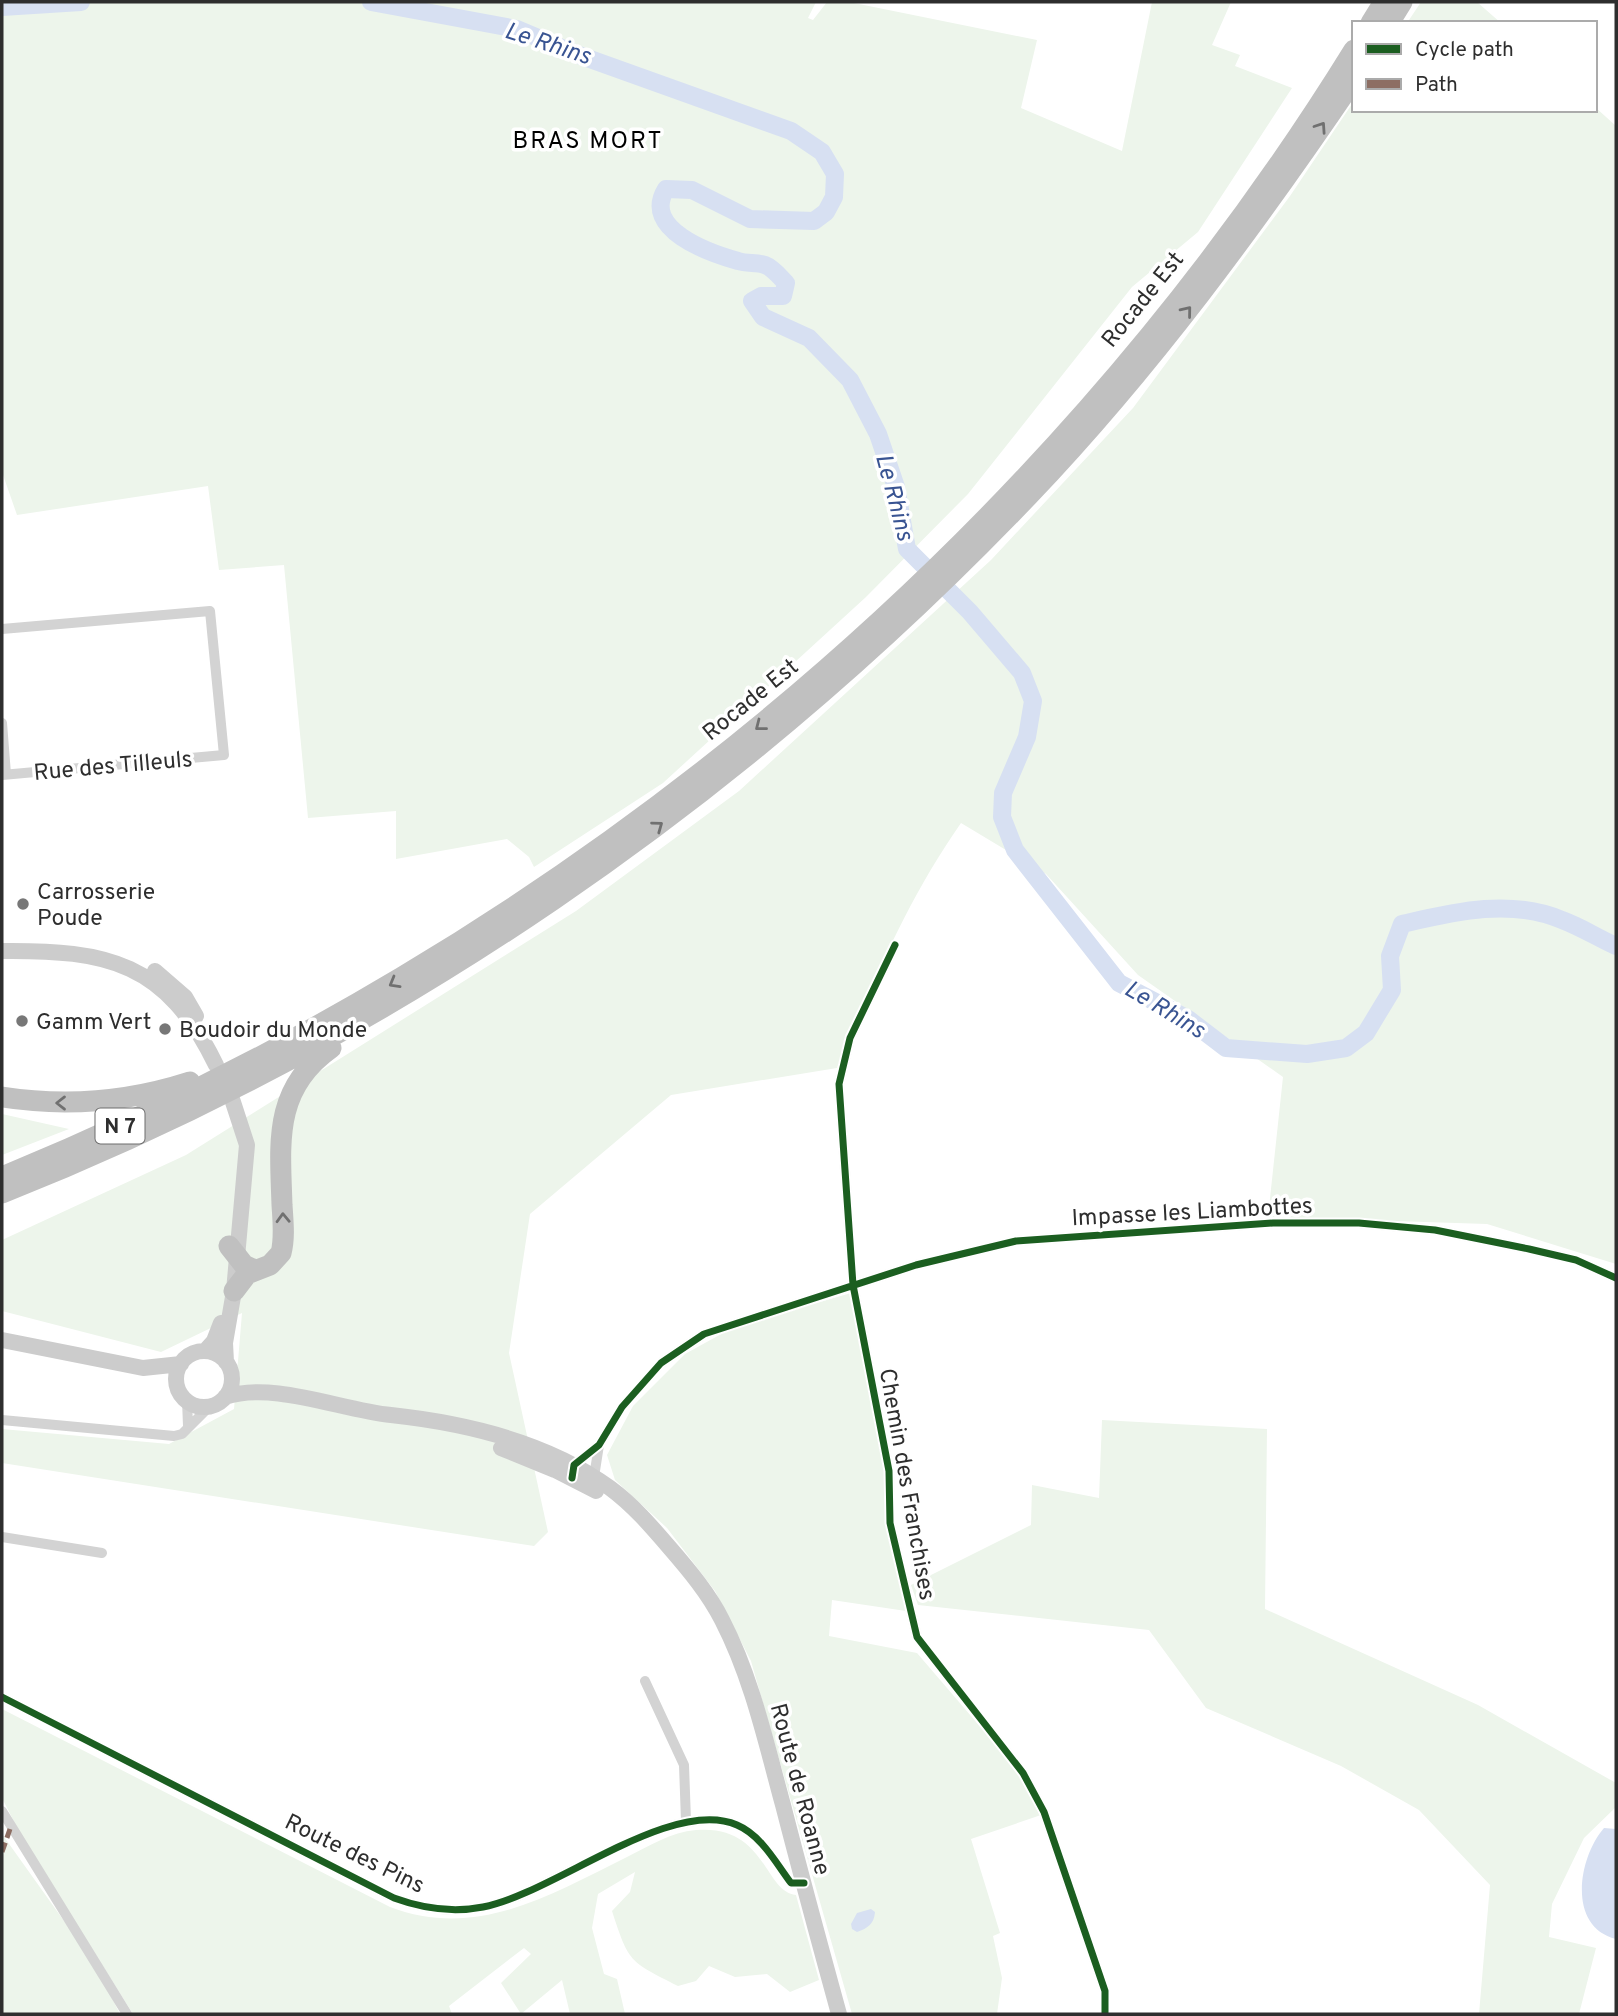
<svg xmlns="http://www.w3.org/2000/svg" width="1618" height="2016" viewBox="0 0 1618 2016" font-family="Overpass,sans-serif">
  <rect width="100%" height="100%" fill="#fff"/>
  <!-- green -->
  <path fill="#edf5eb" d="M 2,2 L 816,2 L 808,18 L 813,20 L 827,2 L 849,2 L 1037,40 L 1021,108 L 1122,151 L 1152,2 L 1231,2 L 1212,45 L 1240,55 L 1235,66 L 1292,88 L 1198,232 L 1132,287 L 968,494 L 866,597 L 663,783 L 534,867 L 529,857 L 507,839 L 396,859 L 396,811 L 308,818 L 284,565 L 219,570 L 208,486 L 17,515 L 2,472 Z
    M 1421,2 L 1477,2 L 1501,23 L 1407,23 Z
    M 1354,101 L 1354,110 L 1595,110 L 1595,107 L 1616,126 L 1616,1264 L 1487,1224 L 1268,1217 L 1283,1077 L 1138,975 L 1046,874 L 961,823 C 907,900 873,982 837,1068 L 671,1095 L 530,1214 L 509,1353 L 548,1532 L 534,1546 L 2,1463 L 2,1429 L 169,1444 L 234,1409 L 242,1313 L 161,1352 L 2,1311 L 2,1240 L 186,1155 L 576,911 L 739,791 L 991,560 L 1133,408 L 1290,196 Z
    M 2,1114 L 69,1129 L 2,1155 Z
    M 851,1293 L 885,1474 L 906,1611 L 832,1600 L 829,1636 L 917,1653 L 1001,1751 L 1026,1783 L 1041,1815 L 971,1839 L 1000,1933 L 993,1936 L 1002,1978 L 997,2014 L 852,2014 L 751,1661 L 715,1591 L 667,1528 L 615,1480 L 607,1455 L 633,1406 L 685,1354 L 734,1327 Z
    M 1102,1420 L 1267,1429 L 1265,1609 L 1478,1705 L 1616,1783 L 1616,1807 L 1584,1838 L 1552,1904 L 1549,1937 L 1596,1948 L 1579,2014 L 1479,2014 L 1490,1885 L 1419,1810 L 1341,1766 L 1206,1708 L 1149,1630 L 918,1605 L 911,1585 L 1031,1525 L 1032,1485 L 1099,1498 Z
    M 2,1709 L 390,1907 C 477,1940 550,1895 627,1857 C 649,1846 671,1832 696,1830 C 766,1824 764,1892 796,1895 L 819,1980 L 790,1992 L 767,1974 L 735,1977 L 709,1966 L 696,1981 L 678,1986 C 629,1961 629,1963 612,1911 L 630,1892 L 635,1872 L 598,1894 L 592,1928 L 604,1974 L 617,1979 L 625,2014 L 570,2014 L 562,1980 L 521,2014 L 501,1983 L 531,1954 L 524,1948 L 449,2006 L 452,2014 L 133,2014 L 23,1839 L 2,1798 Z
    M 2,1834 L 94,1963 L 120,2014 L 2,2014 Z"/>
  <!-- water -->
  <path fill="#d7e0f2" d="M 1604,1828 L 1616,1829 L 1616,1939 C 1567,1927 1578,1858 1604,1828 Z
    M 871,1909 L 875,1912 C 874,1924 868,1928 857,1932 L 852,1929 L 851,1924 L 857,1913 Z"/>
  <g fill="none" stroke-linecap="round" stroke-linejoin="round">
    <!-- river -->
    <path stroke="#d7e0f2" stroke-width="18" d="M 371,2 L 517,29 L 576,54 L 791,131 L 822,152 L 835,174 L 834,197 L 826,212 L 814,221 L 750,219 L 692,190 L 666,189 C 641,229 709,253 738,261 C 747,264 757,262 765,265 C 773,268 780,277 786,283 L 783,296 L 761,296 L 752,301 L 763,317 L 809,338 L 850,380 L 878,434 L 896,487 L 907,549 L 970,612 L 1022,673 L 1033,701 L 1027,737 L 1003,793 L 1002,817 L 1015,850 L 1119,983 L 1188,1019 L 1226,1048 L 1307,1054 L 1346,1048 L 1366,1033 L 1392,990 L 1390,956 L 1402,924 C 1454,912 1510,898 1562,920 C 1581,927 1598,938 1616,946
      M 2,7 L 81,2"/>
    <!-- street -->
    <path stroke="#d3d3d3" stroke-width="10" d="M 2,629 L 210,611 L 224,755 L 2,775
      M 2,723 L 6,774
      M 895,945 L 850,1038 L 839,1084 L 853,1285 L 889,1471 L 890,1523 L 917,1637 L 1023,1773 L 1044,1812 L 1105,1991 L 1105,2014
      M 187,1400 L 188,1426
      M 2,1420 L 174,1436 L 182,1434 L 210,1406
      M 573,1472 L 574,1465 L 599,1445 L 622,1407 L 661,1363 L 704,1334 L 916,1265 L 1016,1241 L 1273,1223 L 1359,1223 L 1435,1230 L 1529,1249 L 1576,1260 L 1616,1278
      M 594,1477 L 599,1445
      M 2,1537 L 102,1553
      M 645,1681 L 684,1765 L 686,1821
      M 2,1697 L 394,1898 C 424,1909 452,1913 483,1907 C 553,1894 671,1796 737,1825 C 761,1835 776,1863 791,1883 L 804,1883
      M 2,1811 L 127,2014"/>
    <!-- secondary -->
    <path stroke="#ccc" stroke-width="16" d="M 2,951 C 108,950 166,962 216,1065
      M 155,971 L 185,997 L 196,1016
      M 2,1340 L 143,1368 L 181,1364
      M 205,1351 L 214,1341 L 221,1323
      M176 1379a28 28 0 1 1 56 0a28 28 0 1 1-56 0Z
      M 226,1362 L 225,1343 L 234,1291 L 247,1145 L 232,1099
      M 225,1397 C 273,1381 341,1410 391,1415 C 465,1423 549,1443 610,1488 C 633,1505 651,1526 669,1547 C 689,1570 709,1594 722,1620 C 752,1678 766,1743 783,1805 C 801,1875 820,1945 839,2014
      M 501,1448 L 555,1470 L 596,1491"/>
    <!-- highway -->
    <path stroke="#c0c0c0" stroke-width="21" d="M 1371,23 L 1384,2
      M 1389,23 L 1402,2
      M 2,1097 C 66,1107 128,1102 190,1082
      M 2,1177 C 553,952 1039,559 1354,50
      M 2,1193 C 392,1038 740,798 1029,495 C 1151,367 1255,225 1354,79
      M 229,1246 L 244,1265 L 255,1270
      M 234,1291 L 247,1274 L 270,1265 L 281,1253 C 285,1238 283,1221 282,1205 C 280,1142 273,1089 331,1048"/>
    <!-- quiet -->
    <path stroke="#8d6e63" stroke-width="5" stroke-dasharray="10 5" stroke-linecap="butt" d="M 2,1852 L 10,1829"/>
    <!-- cycleway casing -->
    <g stroke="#fff" stroke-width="11">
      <path id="cycleway" d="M 895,945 L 850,1038 L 839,1084 L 853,1285 L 889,1471 L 890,1523 L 917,1637 L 1023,1773 L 1044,1812 L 1105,1991 L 1105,2014
        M 572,1478 L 574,1465 L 599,1445 L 622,1407 L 661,1363 L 704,1334 L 916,1265 L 1016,1241 L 1273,1223 L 1359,1223 L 1435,1230 L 1529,1249 L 1576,1260 L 1616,1278
        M 2,1697 L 394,1898 C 424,1909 452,1913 483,1907 C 553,1894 671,1796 737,1825 C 761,1835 776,1863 791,1883 L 804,1883"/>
    </g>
    <!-- cycleway -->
    <use href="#cycleway" stroke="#1b5e20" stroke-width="7"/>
  </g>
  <!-- one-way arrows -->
  <defs><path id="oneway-chevron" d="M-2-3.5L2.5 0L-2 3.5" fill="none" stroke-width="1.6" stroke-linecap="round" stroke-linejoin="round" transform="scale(1.75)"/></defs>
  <g stroke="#707070">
    <use href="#oneway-chevron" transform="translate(1321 127) rotate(-56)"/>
    <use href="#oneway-chevron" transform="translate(1187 311) rotate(-51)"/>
    <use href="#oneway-chevron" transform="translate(760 726) rotate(142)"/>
    <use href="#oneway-chevron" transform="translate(658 826) rotate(-36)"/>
    <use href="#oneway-chevron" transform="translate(394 983) rotate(150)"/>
    <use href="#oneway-chevron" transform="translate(61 1103) rotate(180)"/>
    <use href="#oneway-chevron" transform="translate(283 1218) rotate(-92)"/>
  </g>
  <!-- markers -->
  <g fill="#777" stroke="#fff" stroke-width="2.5">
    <circle cx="23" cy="904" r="7"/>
    <circle cx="22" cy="1021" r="7"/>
    <circle cx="165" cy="1029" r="7"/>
  </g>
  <g text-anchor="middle" stroke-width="7" stroke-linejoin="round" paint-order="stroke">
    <!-- shield labels -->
    <rect fill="#fff" stroke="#6d6d6d" stroke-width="2" x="95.5" y="1108.5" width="49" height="35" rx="5"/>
    <g font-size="21" font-weight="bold" fill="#2e2e2e">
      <text x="120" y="1133">N 7</text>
    </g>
    <!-- street labels -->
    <g font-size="23" fill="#2e2e2e" stroke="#fff">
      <text transform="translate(1142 299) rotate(-51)" y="8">Rocade Est</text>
      <text transform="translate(750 699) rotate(-39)" y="8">Rocade Est</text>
      <text transform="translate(113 765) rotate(-5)" y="8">Rue des Tilleuls</text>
      <text transform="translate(1192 1211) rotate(-3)" y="8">Impasse les Liambottes</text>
      <text transform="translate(908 1484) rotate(80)" y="8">Chemin des Franchises</text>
      <text transform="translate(801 1789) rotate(75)" y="8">Route de Roanne</text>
      <text transform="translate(355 1853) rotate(26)" y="8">Route des Pins</text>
    </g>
    <!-- poi labels -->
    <g font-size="23" fill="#2e2e2e" stroke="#fff" text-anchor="start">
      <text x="37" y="899">Carrosserie<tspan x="37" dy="26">Poude</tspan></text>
      <text x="36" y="1029">Gamm Vert</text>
      <text x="179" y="1037">Boudoir du Monde</text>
    </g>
    <!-- water labels -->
    <g font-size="24" font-style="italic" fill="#395492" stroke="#fff">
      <text transform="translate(548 43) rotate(18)" y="8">Le Rhins</text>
      <text transform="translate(895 497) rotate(75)" y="8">Le Rhins</text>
      <text transform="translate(1165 1009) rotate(31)" y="8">Le Rhins</text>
    </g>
    <!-- neighbourhood labels -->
    <g font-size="24" letter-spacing="2" fill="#000" stroke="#fff">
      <text x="588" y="148">BRAS MORT</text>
    </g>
  </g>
  <!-- border -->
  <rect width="1618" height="2016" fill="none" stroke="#2e2e2e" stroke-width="7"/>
  <!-- legend -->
  <rect x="1352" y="21" width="245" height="91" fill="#ffffff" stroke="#ababab" stroke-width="2"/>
  <rect x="1366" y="44" width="35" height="10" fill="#1b5e20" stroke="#ababab" stroke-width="2"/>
  <text x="1415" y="56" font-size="21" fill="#2e2e2e">Cycle path</text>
  <rect x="1366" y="79" width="35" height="10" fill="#8d6e63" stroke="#ababab" stroke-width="2"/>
  <text x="1415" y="91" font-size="21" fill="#2e2e2e">Path</text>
</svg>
